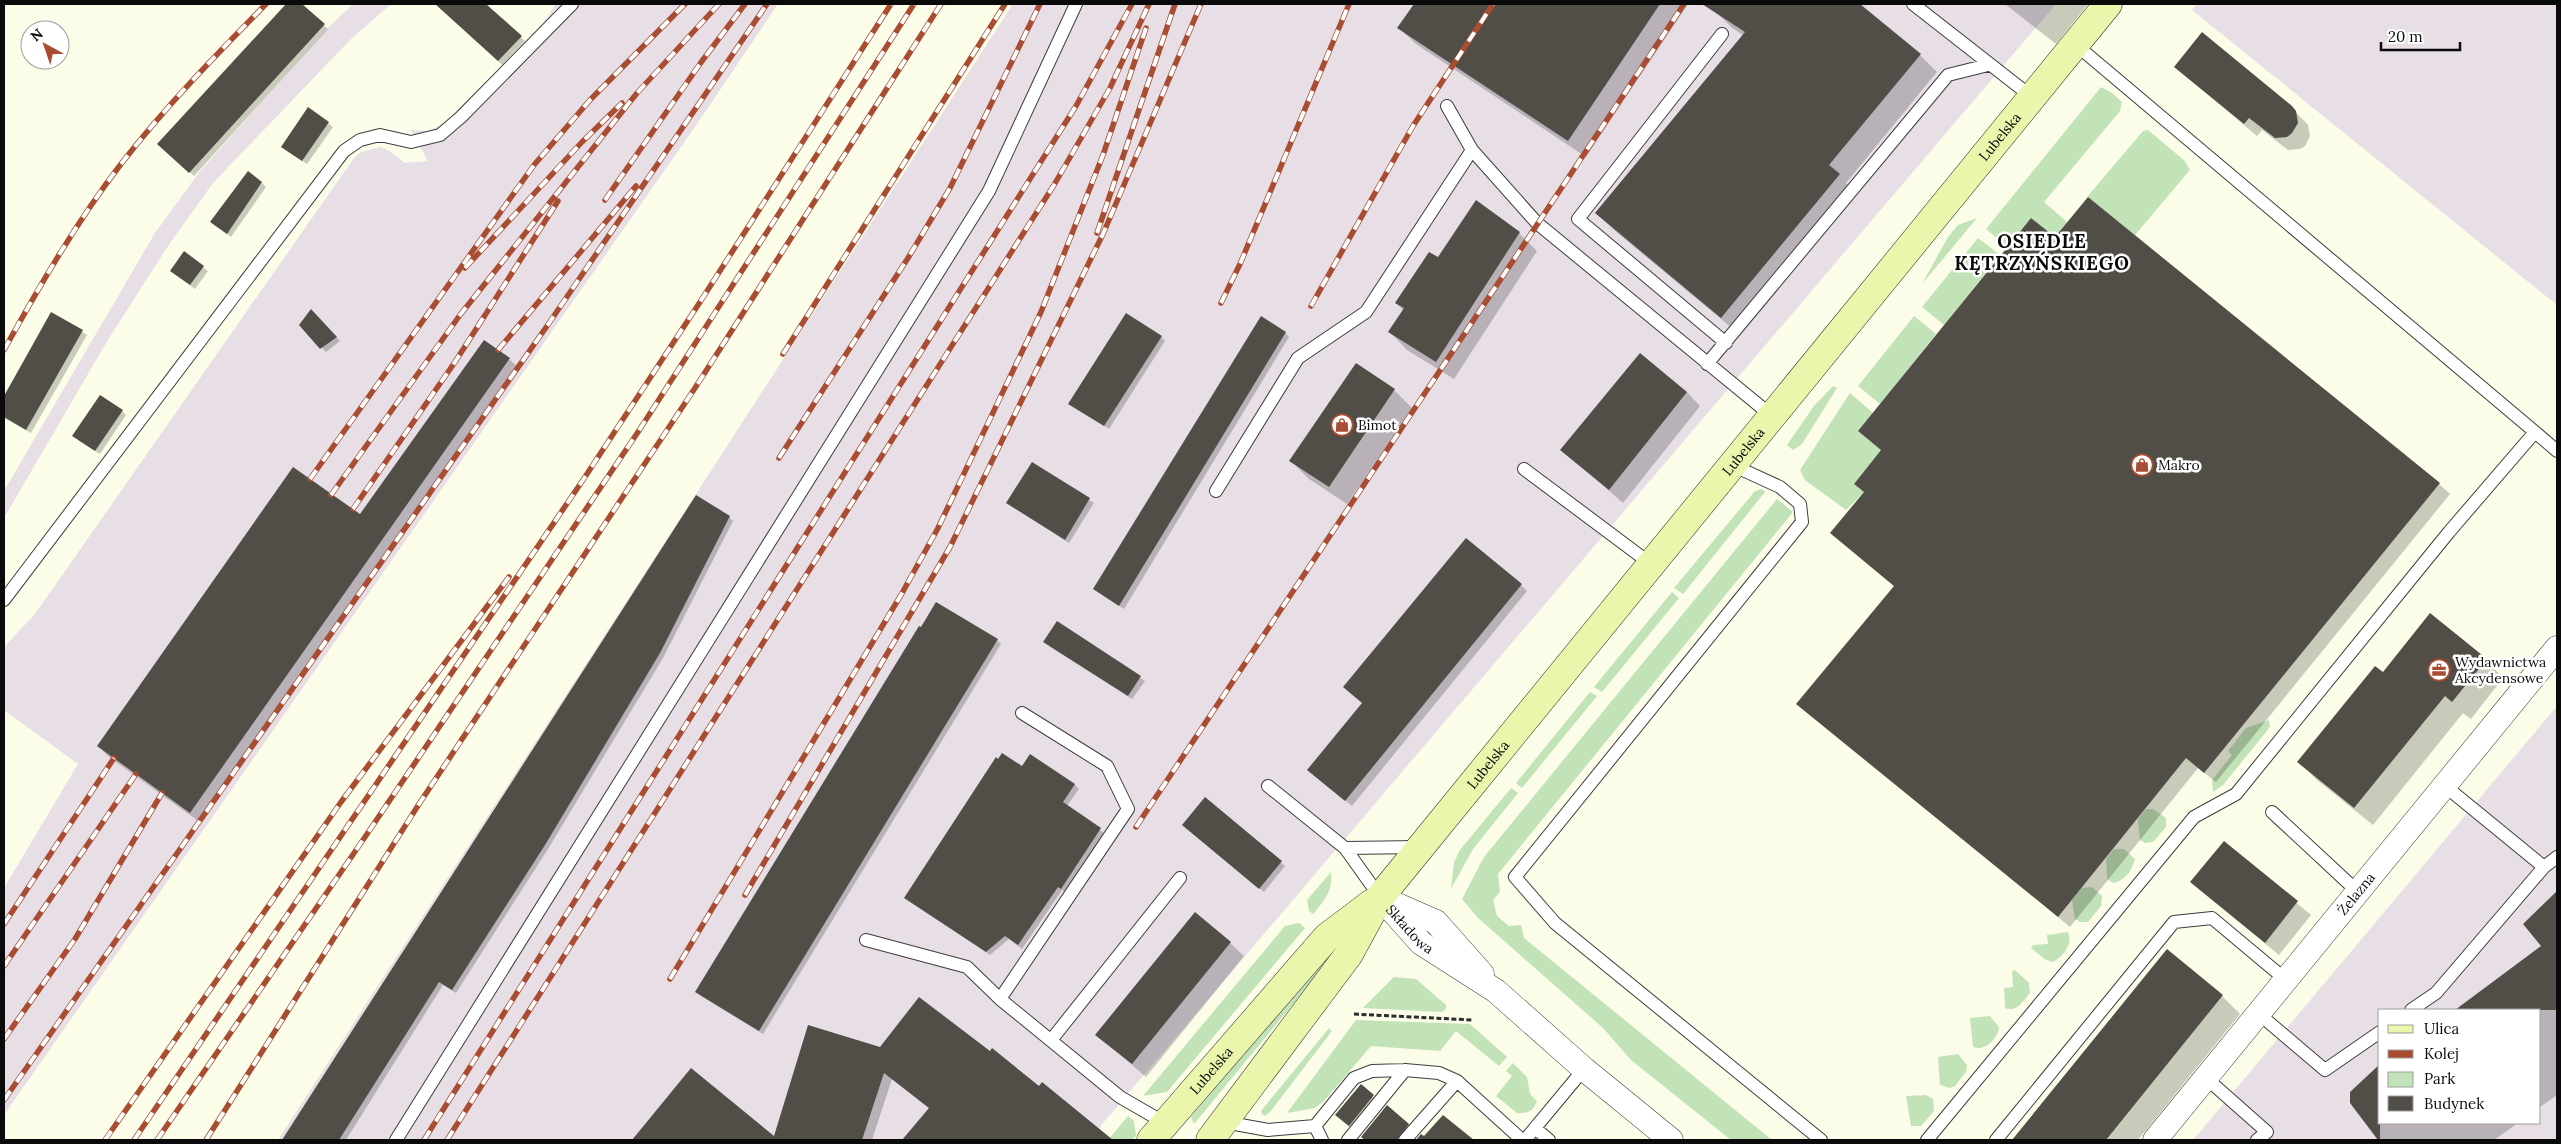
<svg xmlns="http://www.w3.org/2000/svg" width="2561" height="1144" viewBox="0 0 2561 1144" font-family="Lora,serif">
  <rect width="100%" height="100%" fill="#fbfde9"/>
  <!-- industrial -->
  <path fill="#e8dee6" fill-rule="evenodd" d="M 353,4 L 391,4 L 350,40 L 213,183 L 170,243 L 109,338 L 4,518 L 4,491 L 155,233 L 200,171 L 329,27 Z
    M 556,4 L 778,4 L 697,124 L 4,1115 L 4,888 L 78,764 L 4,710 L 4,647 L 35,614 L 354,158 L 361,152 L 380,147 L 388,150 L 405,163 L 428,161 L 411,130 L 428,131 L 445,123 L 542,24 Z
    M 1013,4 L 2056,4 L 1103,1123 L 1092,1140 L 278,1140 Z
    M 2197,4 L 2557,4 L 2557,305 L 2192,10 Z
    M 2557,706 L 2557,1140 L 2193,1140 ZM 2380,1010 L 2540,1010 L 2540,1123 L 2380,1123 Z"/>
  <!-- green -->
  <path fill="#c2e2b7" d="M 2101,87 L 2112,93 L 2122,102 L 2120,111 L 2044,202 L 2067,222 L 2055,237 L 2031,218 L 2007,247 L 1986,229 Z
    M 2148,130 L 2185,161 L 2190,170 L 2135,235 L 2087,197 L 2143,131 Z
    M 1977,218 L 1922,284 L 1948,237 L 1958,225 Z
    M 1978,238 L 2000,255 L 1944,325 L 1922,307 Z
    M 1914,316 L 1936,334 L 1880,404 L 1858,386 Z
    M 1833,386 L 1837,388 L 1802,444 L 1793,450 L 1787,445 L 1814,406 Z
    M 1850,393 L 1873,413 L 1858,431 L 1881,450 L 1854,484 L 1864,492 L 1846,510 L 1805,480 L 1800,470 Z
    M 1762,489 L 1765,492 L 1683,594 L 1674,588 L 1755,491 Z
    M 1777,499 L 1793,512 L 1498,874 L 1500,892 L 1493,900 L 1497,916 L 1509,926 L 1521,925 L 1524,938 L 1772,1140 L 1731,1140 L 1631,1060 L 1603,1028 L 1477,917 L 1462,899 L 1484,857 Z
    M 1672,592 L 1679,598 L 1602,692 L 1594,687 Z
    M 1590,692 L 1597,696 L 1522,788 L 1516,783 Z
    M 2269,720 L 2270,727 L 2223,785 L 2213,792 L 2212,780 L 2232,755 L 2228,751 L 2246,728 Z
    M 1511,788 L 1518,793 L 1473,849 L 1451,889 L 1454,862 L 1460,850 Z
    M 2146,809 L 2153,809 L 2166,818 L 2166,827 L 2153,842 L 2145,843 L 2140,840 L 2138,819 Z
    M 2114,849 L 2124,849 L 2135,859 C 2132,870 2125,881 2113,883 L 2107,879 L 2106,859 Z
    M 1331,872 C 1333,891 1325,900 1313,914 L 1309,911 L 1307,900 Z
    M 2092,887 L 2102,896 L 2101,906 L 2088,922 L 2080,922 L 2075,919 L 2072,900 L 2082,888 Z
    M 1299,923 L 1305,928 L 1167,1092 L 1143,1096 L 1285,926 Z
    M 2068,932 C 2073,944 2064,956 2053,962 L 2046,960 L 2031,948 L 2033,945 L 2048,944 L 2047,935 Z
    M 1329,949 L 1335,953 L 1194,1124 L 1191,1117 Z
    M 2015,970 L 2029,983 L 2030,993 C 2023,1001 2017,1013 2005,1008 L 2004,988 L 2013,987 L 2012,971 Z
    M 1394,977 L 1416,979 L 1446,1005 L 1446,1009 L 1442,1012 L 1363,1008 Z
    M 1990,1016 L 1999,1027 C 1998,1039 1984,1052 1973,1047 L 1970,1018 Z
    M 1356,1020 L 1470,1024 L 1507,1057 L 1499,1066 L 1456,1031 L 1440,1051 L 1371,1046 L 1324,1101 L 1315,1108 L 1287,1113 Z
    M 1329,1028 L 1332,1031 L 1270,1112 L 1265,1116 L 1262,1114 L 1261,1111 Z
    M 1958,1054 L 1967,1065 L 1966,1072 L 1955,1086 L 1950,1088 L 1940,1085 L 1938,1057 Z
    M 1513,1063 L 1527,1077 L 1530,1094 L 1537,1101 C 1533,1111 1528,1114 1517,1113 L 1496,1096 L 1512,1076 L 1506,1071 Z
    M 1926,1095 L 1933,1099 L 1934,1111 L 1921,1126 L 1911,1126 L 1906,1096 Z
    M 1128,1116 L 1134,1121 L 1136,1136 L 1132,1140 L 1108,1140 Z"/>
  <!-- shadow -->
  <path fill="#0003" d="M 287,4 L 301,4 L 328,29 L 194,176 L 159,144 Z
    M 452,4 L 484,4 L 525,41 L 502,65 L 445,12 Z
    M 1415,4 L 1688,4 L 1586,157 L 1416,44 L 1399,28 Z
    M 1718,4 L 1858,4 L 1920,55 L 1937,72 L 1846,183 L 1856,193 L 1739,334 L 1614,230 L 1597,213 L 1744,36 L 1731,27 L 1714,10 Z
    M 2005,4 L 2088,4 L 2056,44 Z
    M 2175,67 L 2291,107 L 2308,125 L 2310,136 L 2305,146 L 2300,149 L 2288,150 L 2262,130 L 2257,136 Z
    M 308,109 L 333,127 L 307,164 L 287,151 Z
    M 262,183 L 266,187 L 231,237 L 216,226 Z
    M 1519,233 L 1537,251 L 1454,379 L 1407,350 L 1390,332 L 1404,311 L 1396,303 L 1438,258 Z
    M 184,253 L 208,271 L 195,289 L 171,271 Z
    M 311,311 L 340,341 L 326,352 L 301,325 Z
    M 52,313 L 87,335 L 31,433 L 4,418 L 4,398 Z
    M 1285,333 L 1289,337 L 1124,609 L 1094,589 Z
    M 1161,337 L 1165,341 L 1109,429 L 1074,407 Z
    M 509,359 L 520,369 L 201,823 L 109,757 L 98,746 L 360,516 Z
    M 1356,365 L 1394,390 L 1412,408 L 1347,504 L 1309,479 L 1291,461 Z
    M 1687,392 L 1700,406 L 1623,503 L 1562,450 Z
    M 122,411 L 126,415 L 100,454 L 78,440 Z
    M 1859,431 L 2439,484 L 2450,494 L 2216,782 L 2198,768 L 2070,927 L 1798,704 L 1895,587 L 1831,533 L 1865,493 L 1856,484 L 1882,451 Z
    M 1032,464 L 1094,503 L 1069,543 L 1008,503 Z
    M 729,517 L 733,521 L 663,658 L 548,849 L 456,993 L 443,985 L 346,1140 L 284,1140 L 363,1014 Z
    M 1521,585 L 1527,591 L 1352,806 L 1315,775 Z
    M 1057,623 L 1145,681 L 1132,699 L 1049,646 Z
    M 997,640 L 1001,644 L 763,1034 L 701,996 L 697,992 Z
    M 2486,660 L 2503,678 L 2471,719 L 2463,713 L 2373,825 L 2317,780 L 2299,762 L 2383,674 Z
    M 1022,768 L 1074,784 L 1079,789 L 1067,806 L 1104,833 L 1065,892 L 1062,890 L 1022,949 L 1009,939 L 990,955 L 906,898 Z
    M 1205,799 L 1285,866 L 1264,892 L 1188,829 Z
    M 2224,843 L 2311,915 L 2279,955 L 2191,882 Z
    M 2557,893 L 2557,1095 L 2540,1107 L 2540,1010 L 2457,1010 L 2543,946 L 2525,924 Z
    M 1230,943 L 1244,956 L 1146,1077 L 1097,1035 Z
    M 2167,951 L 2222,996 L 2240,1014 L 2138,1140 L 2014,1140 Z
    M 881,1048 L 990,1053 L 1107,1138 L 1105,1140 L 904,1140 L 930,1109 L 892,1079 L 872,1140 L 634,1140 L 691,1070 L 774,1138 Z
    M 1360,1086 L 1377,1100 L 1353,1130 L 1340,1119 Z
    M 2351,1102 L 2380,1123 L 2518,1123 L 2494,1140 L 2378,1140 Z
    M 1408,1124 L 1414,1131 L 1406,1140 L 1366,1140 L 1363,1137 Z
    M 1421,1136 L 1424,1138 L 1470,1140 L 1417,1140 Z"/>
  <!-- building -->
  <path fill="#514e47" d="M 286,4 L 302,4 L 325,24 L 189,173 L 157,144 Z
    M 435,4 L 486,4 L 522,36 L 498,61 Z
    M 1414,4 L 1660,4 L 1568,141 L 1397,28 Z
    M 1702,4 L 1860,4 L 1921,54 L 1829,165 L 1840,174 L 1721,318 L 1595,213 L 1745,32 Z
    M 2202,32 L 2292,106 L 2296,111 L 2298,123 L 2292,133 L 2287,137 L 2275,138 L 2249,118 L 2244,124 L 2174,67 Z
    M 308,107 L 329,122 L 302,161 L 281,147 Z
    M 248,171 L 262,182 L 227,234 L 210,222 Z
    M 2088,197 L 2440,483 L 2204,773 L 2186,758 L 2058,917 L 1796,704 L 1894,586 L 1830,533 L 1864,492 L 1854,484 L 1881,450 L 1858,431 L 2031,218 L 2055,237 Z
    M 1476,200 L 1520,232 L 1436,362 L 1388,332 L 1404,308 L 1395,303 L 1429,252 L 1438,257 Z
    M 184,251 L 204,266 L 190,285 L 170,271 Z
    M 311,309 L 337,337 L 320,349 L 299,325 Z
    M 51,312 L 83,330 L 26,430 L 4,417 L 4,396 Z
    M 1126,313 L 1162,336 L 1104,426 L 1068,404 Z
    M 1261,316 L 1286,332 L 1119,606 L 1093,589 Z
    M 484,340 L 510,358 L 190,813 L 97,746 L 293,467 L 360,514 Z
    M 1640,353 L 1687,392 L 1609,490 L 1560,450 Z
    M 1356,363 L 1395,389 L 1329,487 L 1289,461 Z
    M 100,395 L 123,410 L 95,451 L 72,436 Z
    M 1032,462 L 1090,498 L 1065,540 L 1006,503 Z
    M 696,495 L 730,516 L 660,653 L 545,845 L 452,990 L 439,982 L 339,1140 L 282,1140 Z
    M 1466,538 L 1522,584 L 1345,801 L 1307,770 L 1362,703 L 1343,687 Z
    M 936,602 L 998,639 L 759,1031 L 695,992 L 919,626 L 921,627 Z
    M 2430,613 L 2487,659 L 2452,702 L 2445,696 L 2354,808 L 2297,762 L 2375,666 L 2383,672 Z
    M 1057,621 L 1141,676 L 1128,696 L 1043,642 Z
    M 1002,753 L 1022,766 L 1030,754 L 1075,784 L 1063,802 L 1101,828 L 1061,889 L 1058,887 L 1018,945 L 1005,936 L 986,952 L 904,898 L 996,757 L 998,759 Z
    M 1205,797 L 1282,861 L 1259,889 L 1182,825 Z
    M 2224,841 L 2298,901 L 2265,943 L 2190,882 Z
    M 2557,891 L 2557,1010 L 2455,1010 L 2541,946 L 2523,924 Z
    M 1195,912 L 1231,942 L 1132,1064 L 1095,1035 Z
    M 2167,949 L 2223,995 L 2106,1140 L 2012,1140 Z
    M 919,997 L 990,1051 L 992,1048 L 1039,1086 L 1042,1082 L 1113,1140 L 902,1140 L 929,1108 L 884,1073 L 862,1140 L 632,1140 L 691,1068 L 774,1136 L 808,1025 L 880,1047 Z
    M 2380,1064 L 2380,1140 L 2378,1140 L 2350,1103 L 2350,1092 Z
    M 1361,1084 L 1374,1095 L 1349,1126 L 1335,1115 Z
    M 1387,1105 L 1409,1124 L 1397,1140 L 1365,1140 L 1361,1137 Z
    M 1443,1115 L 1474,1140 L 1416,1140 L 1421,1134 L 1424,1136 Z"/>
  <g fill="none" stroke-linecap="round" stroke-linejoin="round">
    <!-- lane casing -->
    <g stroke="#3d3d3d" stroke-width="14">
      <path id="lane" d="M 1913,4 L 2032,97
        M 1722,34 L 1578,219 L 1726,343
        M 2075,44 L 2535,432
        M 1447,106 L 1472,150 L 1537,223 L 1772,416
        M 1707,364 L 1948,75 L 1988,65
        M 1732,465 L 1780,487 L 1800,504 L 1802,522 L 1515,877 L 1555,923 L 1821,1140
        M 1524,469 L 1651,564
        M 1216,491 L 1298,358 L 1366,312 L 1472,150
        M 4,600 L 344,151 L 360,140 L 380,135 L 411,142 L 440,135 L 461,117 L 572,4
        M 1268,786 L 1345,848 L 1380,897
        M 2445,786 L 2544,867
        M 2272,812 L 2358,892
        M 1345,848 L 1420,847
        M 866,940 L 967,967 L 1000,999 L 1120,1097 L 1165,1123
        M 1000,999 L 1128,809 L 1107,766 L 1022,713
        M 2411,1010 L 2436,993 L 2544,867 L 2557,857
        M 2259,1014 L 2325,1070 L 2380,1032
        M 1052,1039 L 1180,878
        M 2206,1078 L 2267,1132 L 2257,1140
        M 1224,1122 L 1268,1130 L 1315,1126 L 1322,1140
        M 1315,1126 L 1354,1078 L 1372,1071 L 1405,1070 L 1439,1073 L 1457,1081 L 1522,1140
        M 1535,1128 L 1549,1140
        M 396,1140 L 989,191 L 1076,4
        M 1348,1140 L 1405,1070
        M 1405,1140 L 1457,1081
        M 1525,1140 L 1584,1069
        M 1927,1140 L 2194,817 L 2236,794 L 2449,532 L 2535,432 L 2557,451
        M 1996,1140 L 2174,922 L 2212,918 L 2286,980"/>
    </g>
    <!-- street casing -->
    <g stroke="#3d3d3d" stroke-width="25">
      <g id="street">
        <path id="s1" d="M 1380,897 L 1421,943 L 1496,991 L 1584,1069 L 1671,1140"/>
        <path d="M 1388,901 L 1436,922 L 1482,974"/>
        <path id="s2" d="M 2155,1140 L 2557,648"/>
      </g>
    </g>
    <!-- secondary casing -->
    <g stroke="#2c2c2c" stroke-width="29">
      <g id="secondary">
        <path id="s3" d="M 1151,1140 L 1327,937 L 1372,903"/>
        <path id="s4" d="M 1210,1140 L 1349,954 L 1380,897 L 2108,4"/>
      </g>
    </g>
    <!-- path -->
    <path stroke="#2c2c2c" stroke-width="3" stroke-dasharray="5 2.5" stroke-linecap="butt" d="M 1354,1014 L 1472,1020"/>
    <!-- lane -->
    <use href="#lane" stroke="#fff" stroke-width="12"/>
    <!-- street -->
    <use href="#street" stroke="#fff" stroke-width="24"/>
    <!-- secondary -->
    <use href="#secondary" stroke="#e9f6ab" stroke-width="28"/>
    <!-- rail casing -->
    <g stroke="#a94d32" stroke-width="5.5">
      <path id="rail" d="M 605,200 L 702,61 L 745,4
        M 1097,233 L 1175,4
        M 465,268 L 582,142 L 622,103
        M 1221,303 L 1240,264 L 1349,4
        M 1311,306 L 1413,126 L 1493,4
        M 4,350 C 39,287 77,221 121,164 C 165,107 216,55 266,4
        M 498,350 L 636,186
        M 783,354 L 1005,4
        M 779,458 L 908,258 L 950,188 L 1040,4
        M 310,479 L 534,165 L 590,100 L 685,4
        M 331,495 L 460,315 L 637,93 L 719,4
        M 353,509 L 455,362 L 558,201
        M 1136,827 L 1684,4
        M 745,895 L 950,547 L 1103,234 L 1201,4
        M 4,924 L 114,758
        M 4,966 L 136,774
        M 670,979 L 901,595 L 938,528 L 1041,312 L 1103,155 L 1146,28
        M 4,1039 L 75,939 L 162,793
        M 4,1100 L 547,326 L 767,4
        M 105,1140 L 341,802 L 509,577
        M 134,1140 L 583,480 L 700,302 L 891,4
        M 157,1140 L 365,837 L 638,432 L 914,4
        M 206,1140 L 419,804 L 695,388 L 941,4
        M 424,1140 L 1076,106 L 1132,4
        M 447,1140 L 1054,185 L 1110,88 L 1149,4"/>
    </g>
    <!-- rail -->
    <use href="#rail" stroke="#fff" stroke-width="4" stroke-dasharray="11" stroke-linecap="butt"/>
  </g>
  <!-- icons -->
  <defs>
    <g id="shop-ring" transform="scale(1.125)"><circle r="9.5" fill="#fff" stroke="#a94d32" stroke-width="1.5"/><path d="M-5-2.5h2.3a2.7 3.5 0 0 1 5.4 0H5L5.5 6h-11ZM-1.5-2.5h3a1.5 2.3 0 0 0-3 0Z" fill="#a94d32"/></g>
    <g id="office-ring" transform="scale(1.125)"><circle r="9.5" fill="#fff" stroke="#a94d32" stroke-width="1.5"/><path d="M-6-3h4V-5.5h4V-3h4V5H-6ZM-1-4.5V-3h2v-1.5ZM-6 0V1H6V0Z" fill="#a94d32"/></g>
  </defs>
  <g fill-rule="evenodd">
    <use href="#shop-ring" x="1342" y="425"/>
    <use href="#shop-ring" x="2142" y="465"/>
    <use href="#office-ring" x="2439" y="670"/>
  </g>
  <g text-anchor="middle" stroke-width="5" stroke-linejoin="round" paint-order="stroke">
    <!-- street labels -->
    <g font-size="14" fill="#0a0a0a" stroke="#fff">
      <text dy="5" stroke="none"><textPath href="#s4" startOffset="1278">Lubelska</textPath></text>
      <text dy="5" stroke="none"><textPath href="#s4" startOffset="872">Lubelska</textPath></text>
      <text dy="5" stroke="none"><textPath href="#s4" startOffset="468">Lubelska</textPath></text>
      <text dy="5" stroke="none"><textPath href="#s2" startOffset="318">Żelazna</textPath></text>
      <text dy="5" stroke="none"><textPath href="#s1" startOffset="44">Składowa</textPath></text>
      <text dy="5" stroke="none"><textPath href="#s3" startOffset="92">Lubelska</textPath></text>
    </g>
    <!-- poi labels -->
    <g font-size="14" fill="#0a0a0a" stroke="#fff" text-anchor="start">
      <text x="1358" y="430">Bimot</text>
      <text x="2158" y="470">Makro</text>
      <text x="2455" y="667">Wydawnictwa<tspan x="2455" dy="16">Akcydensowe</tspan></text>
    </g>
    <!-- district labels -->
    <g font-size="19" font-weight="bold" letter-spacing="1" fill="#0a0a0a" stroke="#fff">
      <text x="2042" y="248">OSIEDLE<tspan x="2042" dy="22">KĘTRZYŃSKIEGO</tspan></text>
    </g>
  </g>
  <!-- border -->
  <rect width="2561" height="1144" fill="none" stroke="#0a0a0a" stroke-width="10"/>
  <!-- legend -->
  <rect x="2378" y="1009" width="162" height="115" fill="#ffffff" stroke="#9d9d9d"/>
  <rect x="2388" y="1025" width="25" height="8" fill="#e9f6ab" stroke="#9d9d9d"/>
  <text x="2424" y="1034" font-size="15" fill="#0a0a0a">Ulica</text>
  <rect x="2388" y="1050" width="25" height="8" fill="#a94d32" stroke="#9d9d9d"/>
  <text x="2424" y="1059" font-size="15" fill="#0a0a0a">Kolej</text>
  <rect x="2388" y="1072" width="25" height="15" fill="#c2e2b7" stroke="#9d9d9d"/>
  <text x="2424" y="1084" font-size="15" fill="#0a0a0a">Park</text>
  <rect x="2388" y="1096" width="25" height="15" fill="#514e47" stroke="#9d9d9d"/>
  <text x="2424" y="1109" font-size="15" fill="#0a0a0a">Budynek</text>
  <!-- north arrow -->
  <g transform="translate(45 45) rotate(320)"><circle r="24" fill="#ffffff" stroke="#9d9d9d"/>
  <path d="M0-4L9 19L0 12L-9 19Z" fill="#a94d32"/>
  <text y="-8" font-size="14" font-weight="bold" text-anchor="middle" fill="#0a0a0a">N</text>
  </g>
  <!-- scale -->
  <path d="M2381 42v8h79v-8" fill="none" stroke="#0a0a0a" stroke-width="2.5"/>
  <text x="2388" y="42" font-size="15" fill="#0a0a0a" stroke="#ffffff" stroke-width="4" paint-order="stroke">20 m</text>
</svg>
